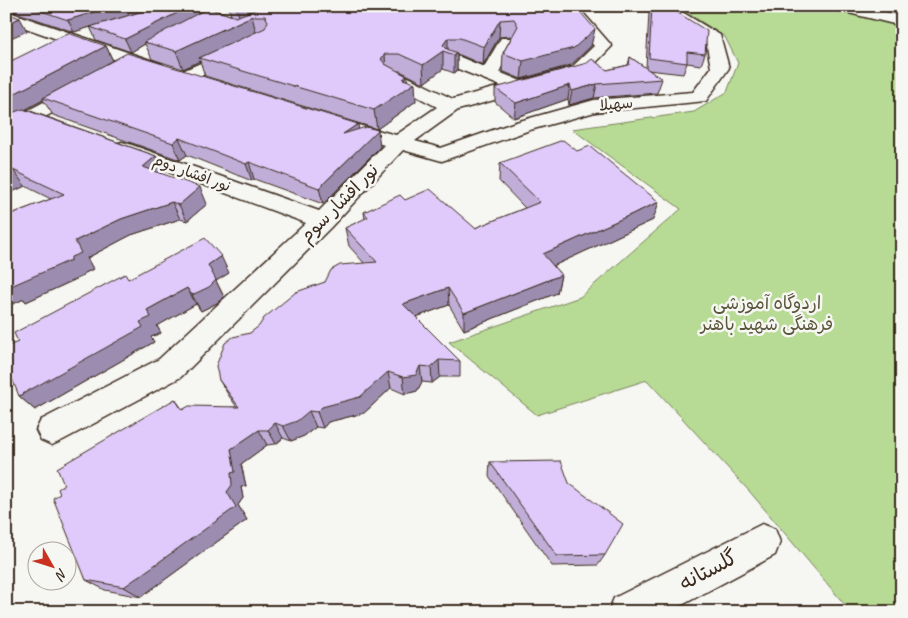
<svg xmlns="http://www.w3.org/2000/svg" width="908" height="618" viewBox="0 0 908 618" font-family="Caveat,'Playpen Sans Arabic',sans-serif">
  <rect width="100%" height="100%" fill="#f6f6f2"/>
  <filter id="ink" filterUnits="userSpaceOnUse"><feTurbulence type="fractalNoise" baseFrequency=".02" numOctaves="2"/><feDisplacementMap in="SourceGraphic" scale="10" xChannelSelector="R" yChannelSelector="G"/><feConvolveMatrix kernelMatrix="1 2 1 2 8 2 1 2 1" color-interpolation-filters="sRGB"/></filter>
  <g filter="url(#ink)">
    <!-- green -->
    <path fill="#b7db95" stroke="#79825a" d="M 677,6 L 902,6 L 902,612 L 851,612 L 750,492 L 647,380 L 537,415 L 449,342 L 580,297 L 681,209 L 572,129 L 694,112 L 727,92 L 738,63 L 725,37 Z"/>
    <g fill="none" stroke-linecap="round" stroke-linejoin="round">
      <!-- minor casing -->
      <g stroke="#3b2a1e" stroke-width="3">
        <path id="minor" d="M 223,6 L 244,6 L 241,9 L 197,32 L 185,32 L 183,29 L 185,26 Z
          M 560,6 L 577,6 L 612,46 L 584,75 L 458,110 L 415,141 L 441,148 L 516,122 L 594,100 L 693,92 L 711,68 L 706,41 L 660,12 L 639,9 L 636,6 L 672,6 L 720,35 L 729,68 L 706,101 L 595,112 L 530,130 L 442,161 L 403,150 L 331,227 L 181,377 L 63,440 L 52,445 L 41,440 L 36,430 L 41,420 L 159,359 L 306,223 L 115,152 L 111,148 L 115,144 L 122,142 L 129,144 L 319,211 L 384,145 L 336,131 L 333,127 L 336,123 L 343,121 L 396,135 L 437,107 L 388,81 L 385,77 L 388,73 L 394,72 L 400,73 L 453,99 L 501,86 L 448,65 L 445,61 L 448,57 L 454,56 L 460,57 L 484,67 L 501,38 L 513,38 L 515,42 L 499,72 L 521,81 L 572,67 L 594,46 Z
          M 829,6 L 859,6 L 902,16 L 902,26 L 832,9 Z
          M 6,11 L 162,64 L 165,68 L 162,72 L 156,73 L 150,72 L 6,21 Z
          M 237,47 L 243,48 L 246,52 L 243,56 L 190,81 L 184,82 L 178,81 L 175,77 L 178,73 Z
          M 81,84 L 88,86 L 90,90 L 88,94 L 13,134 L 6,136 L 6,122 L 74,86 Z
          M 762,524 L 775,529 L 780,542 L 775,555 L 669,612 L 608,612 L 614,598 Z"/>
      </g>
      <!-- minor -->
      <use href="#minor" fill="#f6f6f2" fill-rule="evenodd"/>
    </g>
    <!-- wall -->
    <path fill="#c0aed8" stroke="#3b2a1e" d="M 6,6 L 160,6 L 74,32 L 6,9 Z
      M 160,6 L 218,6 L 212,10 L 231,15 L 228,6 L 423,6 L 425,7 L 575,6 L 591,46 L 571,65 L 521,79 L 502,71 L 503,53 L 512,36 L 499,37 L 483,65 L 460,55 L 457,55 L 457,71 L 454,73 L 443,69 L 424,83 L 400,71 L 398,71 L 407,80 L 416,101 L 377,129 L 205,76 L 200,61 L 183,69 L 152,59 L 145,44 L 131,52 L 96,40 L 90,27 Z
      M 651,6 L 667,6 L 705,54 L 701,65 L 687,63 L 683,74 L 648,70 L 662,79 L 657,93 L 594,98 L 569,105 L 568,99 L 514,118 L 495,102 L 495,88 L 607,70 L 628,65 L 630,57 L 646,68 L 649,12 Z
      M 106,46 L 113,61 L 358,129 L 380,147 L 323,204 L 254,179 L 252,181 L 187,155 L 180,160 L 53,115 L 43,100 L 25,109 L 156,156 L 164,173 L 163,174 L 207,204 L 187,221 L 180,219 L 131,235 L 87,258 L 93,269 L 83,274 L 83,276 L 26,302 L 24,299 L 13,304 L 6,297 L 6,216 L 51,199 L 25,186 L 6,195 L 6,60 L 11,61 Z
      M 500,163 L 653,220 L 553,266 L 561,275 L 557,293 L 464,330 L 449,305 L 416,317 L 460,361 L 460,377 L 440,377 L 432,383 L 422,382 L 417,391 L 405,394 L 391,388 L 364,413 L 328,422 L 323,428 L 316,427 L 304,436 L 291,441 L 283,438 L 276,444 L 267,445 L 241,464 L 246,486 L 241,487 L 243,498 L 238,505 L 247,520 L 141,597 L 105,590 L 86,580 L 60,494 L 64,485 L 175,399 L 183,410 L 237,407 L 229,396 L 219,380 L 250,333 L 325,282 L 364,263 L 349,246 L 345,228 L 365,219 L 364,212 L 405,200 L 475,228 L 525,208 L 499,181 Z
      M 229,273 L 216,281 L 224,297 L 217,303 L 201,311 L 196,304 L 157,326 L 161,333 L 151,337 L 154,342 L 35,410 L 19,396 L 18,342 L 129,279 Z
      M 490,462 L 569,483 L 605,555 L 598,565 L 552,566 L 489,476 Z"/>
    <!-- shaded-wall -->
    <path fill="#9c8db0" stroke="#3b2a1e" d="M 113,6 L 160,6 L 74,32 L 68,20 Z
      M 191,6 L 218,6 L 148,43 L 144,42 L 145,44 L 131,52 L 125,39 Z
      M 238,6 L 269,6 L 240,19 L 236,7 Z
      M 252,16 L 256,33 L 199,58 L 200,61 L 183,69 L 176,51 Z
      M 20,18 L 27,31 L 6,40 L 6,24 Z
      M 500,20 L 499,37 L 483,65 L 484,47 Z
      M 595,29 L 591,46 L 571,65 L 521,79 L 523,61 Z
      M 448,38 L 448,53 L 443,45 Z
      M 106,46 L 113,61 L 43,98 L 43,100 L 6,120 L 6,98 Z
      M 443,51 L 443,69 L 424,83 L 423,65 Z
      M 457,53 L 457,71 L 454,73 L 454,55 Z
      M 385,54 L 386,72 L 381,59 Z
      M 407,76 L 408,87 L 415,83 L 416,101 L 377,129 L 374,110 L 403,79 Z
      M 597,84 L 594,98 L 569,105 L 572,91 Z
      M 570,85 L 568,99 L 514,118 L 516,103 Z
      M 358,124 L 360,141 L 343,134 Z
      M 378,130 L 380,147 L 323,204 L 319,188 Z
      M 179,138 L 187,155 L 180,160 L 173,143 Z
      M 156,156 L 164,173 L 151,183 L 143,167 Z
      M 249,162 L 254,179 L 252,181 L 246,164 Z
      M 13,170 L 25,186 L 6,195 L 6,173 Z
      M 200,187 L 207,204 L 187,221 L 179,205 Z
      M 172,202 L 180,219 L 131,235 L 87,258 L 93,269 L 83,274 L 83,276 L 26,302 L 24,299 L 13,304 L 6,297 L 6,284 L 75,241 L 121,219 Z
      M 659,202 L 653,220 L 540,272 L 543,254 Z
      M 221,256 L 229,273 L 216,281 L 224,297 L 217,303 L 201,311 L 192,295 L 208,265 Z
      M 561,275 L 557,293 L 464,330 L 464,313 Z
      M 187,288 L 196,304 L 157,326 L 161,333 L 151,337 L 154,342 L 35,410 L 19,396 L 140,322 L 147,310 Z
      M 448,288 L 449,305 L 405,321 L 403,304 Z
      M 439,360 L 440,377 L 432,383 L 431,367 Z
      M 420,366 L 422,382 L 417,391 L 405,394 L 403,377 Z
      M 388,372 L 391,388 L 364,413 L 328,422 L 323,428 L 317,412 L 322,407 Z
      M 309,411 L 316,427 L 304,436 L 291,441 L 283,426 Z
      M 275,423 L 283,438 L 276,444 L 268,430 Z
      M 259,430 L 267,445 L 241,464 L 246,486 L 241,487 L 243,498 L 238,505 L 247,520 L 141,597 L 124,587 L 227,492 L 231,473 L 231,449 Z"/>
    <!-- building -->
    <path fill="#dfcafb" stroke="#3b2a1e" d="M 27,6 L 113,6 L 68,20 Z
      M 160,6 L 191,6 L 125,39 L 90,27 Z
      M 265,6 L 423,6 L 425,7 L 426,6 L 575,6 L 595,29 L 574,48 L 523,61 L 503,53 L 518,26 L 514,19 L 500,20 L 484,47 L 460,38 L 448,38 L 443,45 L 447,49 L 457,53 L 454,55 L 443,51 L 423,65 L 399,54 L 385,54 L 381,59 L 385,64 L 407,76 L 403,79 L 415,83 L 374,110 L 199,58 L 265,28 L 268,21 L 265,16 L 252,16 L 176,51 L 144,42 L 208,8 L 236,17 Z
      M 652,6 L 667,6 L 707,31 L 705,54 L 687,52 L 687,63 L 649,58 Z
      M 6,13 L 20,18 L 6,24 Z
      M 68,33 L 106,46 L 6,98 L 6,60 L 11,61 Z
      M 127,53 L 358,124 L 343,134 L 366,127 L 378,130 L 319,188 L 249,162 L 246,164 L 179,138 L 173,143 L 43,98 Z
      M 630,57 L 662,79 L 597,84 L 572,91 L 570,85 L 516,103 L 495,88 L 587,63 L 592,59 L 607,70 L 629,65 Z
      M 23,109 L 156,156 L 143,167 L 200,187 L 179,205 L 172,202 L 121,219 L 75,241 L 81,253 L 71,257 L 71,260 L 11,286 L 10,283 L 6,284 L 6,216 L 64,194 L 13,170 L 6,173 L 6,115 Z
      M 563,140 L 577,151 L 590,146 L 659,202 L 543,254 L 561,275 L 464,313 L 448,288 L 403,304 L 460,361 L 439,360 L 431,367 L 420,366 L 416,375 L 403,377 L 388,372 L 360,397 L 322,407 L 317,412 L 309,411 L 297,421 L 283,426 L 275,423 L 268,430 L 259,430 L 231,449 L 235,472 L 231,473 L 232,485 L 227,492 L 236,507 L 124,587 L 86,580 L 53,498 L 60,494 L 58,489 L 64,485 L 57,468 L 175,399 L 182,410 L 189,406 L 239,407 L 219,380 L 216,366 L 225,343 L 233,337 L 250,333 L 259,326 L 264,318 L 296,292 L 325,282 L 331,270 L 340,265 L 377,262 L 345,228 L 368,217 L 364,212 L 400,195 L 405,200 L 430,189 L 475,228 L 540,202 L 500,163 Z
      M 205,238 L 221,256 L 208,265 L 216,280 L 209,287 L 192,295 L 187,288 L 147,310 L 151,317 L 140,322 L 143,327 L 19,396 L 6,364 L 6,347 L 18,342 L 14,333 L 125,274 L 128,279 Z
      M 561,461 L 569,483 L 623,524 L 605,555 L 557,556 L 490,462 Z"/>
  </g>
  <g text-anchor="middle" stroke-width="5" stroke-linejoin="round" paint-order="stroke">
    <!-- far-street labels -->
    <g font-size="15" fill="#3b2a1e" stroke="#f6f6f2">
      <text transform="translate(616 104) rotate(-5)" y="5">سهیلا</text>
      <text transform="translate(192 173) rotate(20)" y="5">نور افشار دوم</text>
    </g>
    <!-- street labels -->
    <g font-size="18" fill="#3b2a1e" stroke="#f6f6f2">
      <text transform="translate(339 203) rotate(-45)" y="6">نور افشار سوم</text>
    </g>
    <!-- park labels -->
    <g font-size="18" fill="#5a563c" stroke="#f6f6f2">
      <text x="767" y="309">اردوگاه آموزشی<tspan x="767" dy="21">فرهنگی شهید باهنر</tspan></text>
    </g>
    <!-- near-street labels -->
    <g font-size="21" fill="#3b2a1e" stroke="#f6f6f2">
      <text transform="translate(708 570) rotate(-28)" y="7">گلستانه</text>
    </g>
  </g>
  <!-- margin -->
  <rect width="908" height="618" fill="none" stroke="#f6f6f2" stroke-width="25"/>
  <rect x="12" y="12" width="883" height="593" fill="none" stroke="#3b2a1e" stroke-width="2" filter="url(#ink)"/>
  <!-- north arrow -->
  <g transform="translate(52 566) rotate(129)"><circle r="24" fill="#f6f6f2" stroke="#aba49d"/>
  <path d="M0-4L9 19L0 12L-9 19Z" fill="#c8321e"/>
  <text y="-8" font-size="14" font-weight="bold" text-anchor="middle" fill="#3b2a1e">N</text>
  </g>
</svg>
